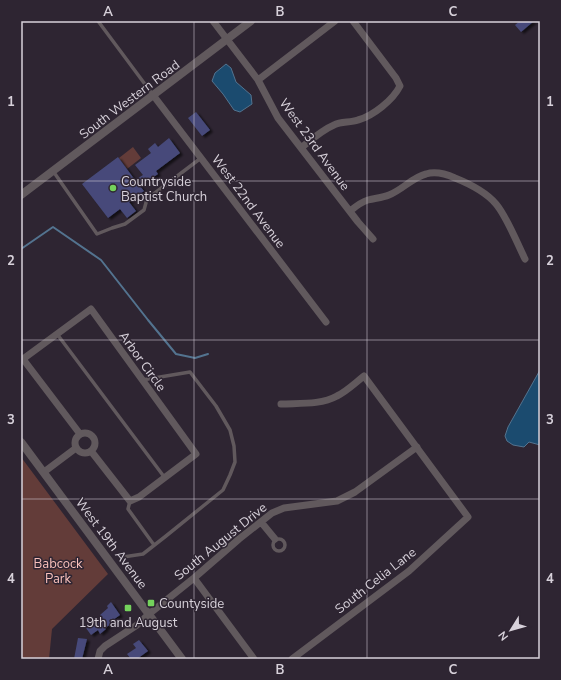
<svg xmlns="http://www.w3.org/2000/svg" width="561" height="680" viewBox="0 0 561 680" font-family="'Nunito Sans',sans-serif">
  <defs>
    <filter id="shadow"><feDropShadow dx="3" dy="2" stdDeviation="1" flood-color="#0009"/></filter>
  </defs>
  <rect width="100%" height="100%" fill="#2e2532"/>
  <!-- green -->
  <path fill="#633c39" d="M 133,147 L 141,158 L 127,169 L 119,158 Z
    M 21,457 L 108,574 L 52,629 L 49,659 L 21,659 Z"/>
  <!-- water -->
  <path fill="#1b4b6f" stroke="#53738f" d="M 226,64 L 231,68 L 236,82 L 251,95 L 252,104 L 240,112 L 234,110 L 223,94 L 212,81 L 215,73 Z
    M 540,370 L 540,445 L 529,442 L 524,447 L 513,445 L 507,441 L 505,436 L 508,427 Z"/>
  <g fill="none" stroke-linecap="round" stroke-linejoin="round">
    <!-- stream -->
    <path stroke="#53738f" stroke-width="2" d="M 21,249 L 53,227 L 101,260 L 148,320 L 176,354 L 195,358 L 208,354"/>
  </g>
  <!-- building -->
  <path fill="#464a7a" filter="url(#shadow)" d="M 520,21 L 534,21 L 521,32 L 515,25 Z
    M 196,112 L 210,130 L 202,136 L 188,118 Z
    M 169,138 L 180,153 L 156,171 L 158,174 L 149,180 L 148,179 L 139,185 L 144,191 L 129,202 L 136,211 L 127,218 L 120,209 L 108,218 L 82,184 L 118,157 L 135,180 L 143,175 L 135,165 L 151,153 L 148,149 L 155,143 L 158,147 Z
    M 111,602 L 120,615 L 113,620 L 114,622 L 105,628 L 106,629 L 100,634 L 98,630 L 91,635 L 86,628 L 101,617 L 100,615 L 108,608 L 107,606 Z
    M 78,638 L 87,639 L 82,659 L 74,659 Z
    M 139,640 L 148,651 L 137,659 L 131,659 L 127,654 L 136,648 L 133,644 Z"/>
  <g fill="none" stroke-linecap="round" stroke-linejoin="round">
    <!-- service -->
    <path stroke="#61595d" stroke-width="3.5" d="M 98,21 L 153,95
      M 53,171 L 97,234 L 112,228 L 125,224 L 144,210 L 147,199 L 201,158
      M 57,334 L 165,478
      M 130,501 L 128,509 L 154,545
      M273 545a6 6 0 1 1 12 0a6 6 0 1 1-12 0Z
      M 123,557 L 143,554 L 166,536 L 223,490 L 230,475 L 235,462 L 234,446 L 230,430 L 216,406 L 190,372 L 142,380"/>
    <!-- minor -->
    <path stroke="#61595d" stroke-width="7" d="M 213,21 L 258,80 L 278,118 L 358,222 L 373,239
      M 258,80 L 335,21
      M 153,95 L 326,322
      M 301,148 C 311,140 322,130 334,125 C 341,121 350,123 358,120 C 373,116 393,100 400,86 L 396,78 L 353,21
      M 350,211 C 355,207 361,202 368,200 C 375,198 382,198 389,195 C 402,190 413,177 426,174 C 436,171 446,174 455,178 C 470,184 486,192 496,204 C 507,217 517,243 525,259
      M 281,404 C 299,403 321,405 337,396 C 347,391 355,383 364,376 L 468,517 L 409,571 L 292,659
      M75 443a10 10 0 1 1 20 0a10 10 0 1 1-20 0Z
      M 80,434 L 23,359 L 91,309 L 196,454 L 139,497 L 130,501 L 91,451
      M 44,472 L 76,448
      M 261,522 L 275,539
      M 194,578 L 254,659
      M 98,659 L 100,651 L 105,646 L 137,625 L 149,614 L 194,578 L 239,539 L 272,513 L 284,508 L 337,501 L 355,492 L 417,447"/>
    <!-- tertiary -->
    <path stroke="#61595d" stroke-width="8" d="M 21,195 L 251,21
      M 21,442 L 182,659"/>
  </g>
  <!-- grid -->
  <path fill="none" stroke="#d7d1da" stroke-width="1" stroke-opacity="0.55" d="M 194,21 L 194,659M 367,21 L 367,659M 21,181 L 540,181M 21,340 L 540,340M 21,499 L 540,499"/>
  <!-- markers -->
  <g fill="#74d25c" stroke="#2e2532" stroke-width="1.5">
    <circle cx="113" cy="188" r="4"/>
    <rect x="147" y="599" width="8" height="8" rx="2"/>
    <rect x="124" y="604" width="8" height="8" rx="2"/>
  </g>
  <g text-anchor="middle" stroke-width="3" stroke-linejoin="round" paint-order="stroke">
    <!-- street labels -->
    <g font-size="13" fill="#d7d1da" stroke="#2e2532">
      <text transform="translate(129 99) rotate(-37)" y="5">South Western Road</text>
      <text transform="translate(315 144) rotate(54)" y="5">West 23rd Avenue</text>
      <text transform="translate(249 201) rotate(53)" y="5">West 22nd Avenue</text>
      <text transform="translate(143 361) rotate(54)" y="5">Arbor Circle</text>
      <text transform="translate(220 541) rotate(-39)" y="5">South August Drive</text>
      <text transform="translate(112 543) rotate(53)" y="5">West 19th Avenue</text>
      <text transform="translate(375 580) rotate(-38)" y="5">South Celia Lane</text>
    </g>
    <!-- poi labels -->
    <g font-size="13" fill="#d7d1da" stroke="#2e2532" text-anchor="start">
      <text x="121" y="186">Countryside<tspan x="121" dy="15">Baptist Church</tspan></text>
      <text x="159" y="608">Countyside</text>
      <text x="128" y="627" text-anchor="middle">19th and August</text>
    </g>
    <!-- park labels -->
    <g font-size="13" fill="#f9c0bb" stroke="#2e2532">
      <text x="58" y="568">Babcock<tspan x="58" dy="15">Park</tspan></text>
    </g>
  </g>
  <!-- border -->
  <rect width="561" height="680" fill="none" stroke="#2e2532" stroke-width="44"/>
  <!-- north arrow -->
  <g transform="translate(511 630) rotate(233)" stroke="#2e2532" stroke-width="3" paint-order="stroke">
  <path d="M0-3L7 15L0 10L-7 15Z" fill="#d7d1da"/>
  <text y="-6" font-size="11" font-weight="bold" text-anchor="middle" fill="#d7d1da">N</text>
  </g>
  <rect x="22" y="22" width="517" height="636" fill="none" stroke="#d7d1da" stroke-width="1.5"/>
  <g font-size="13" text-anchor="middle" font-weight="bold" fill="#d7d1da">
    <text x="108" y="16">A</text>
    <text x="280" y="16">B</text>
    <text x="453" y="16">C</text>
    <text x="11" y="106">1</text>
    <text x="550" y="106">1</text>
    <text x="11" y="265">2</text>
    <text x="550" y="265">2</text>
    <text x="11" y="424">3</text>
    <text x="550" y="424">3</text>
    <text x="11" y="583">4</text>
    <text x="550" y="583">4</text>
    <text x="108" y="674">A</text>
    <text x="280" y="674">B</text>
    <text x="453" y="674">C</text>
  </g>
</svg>
